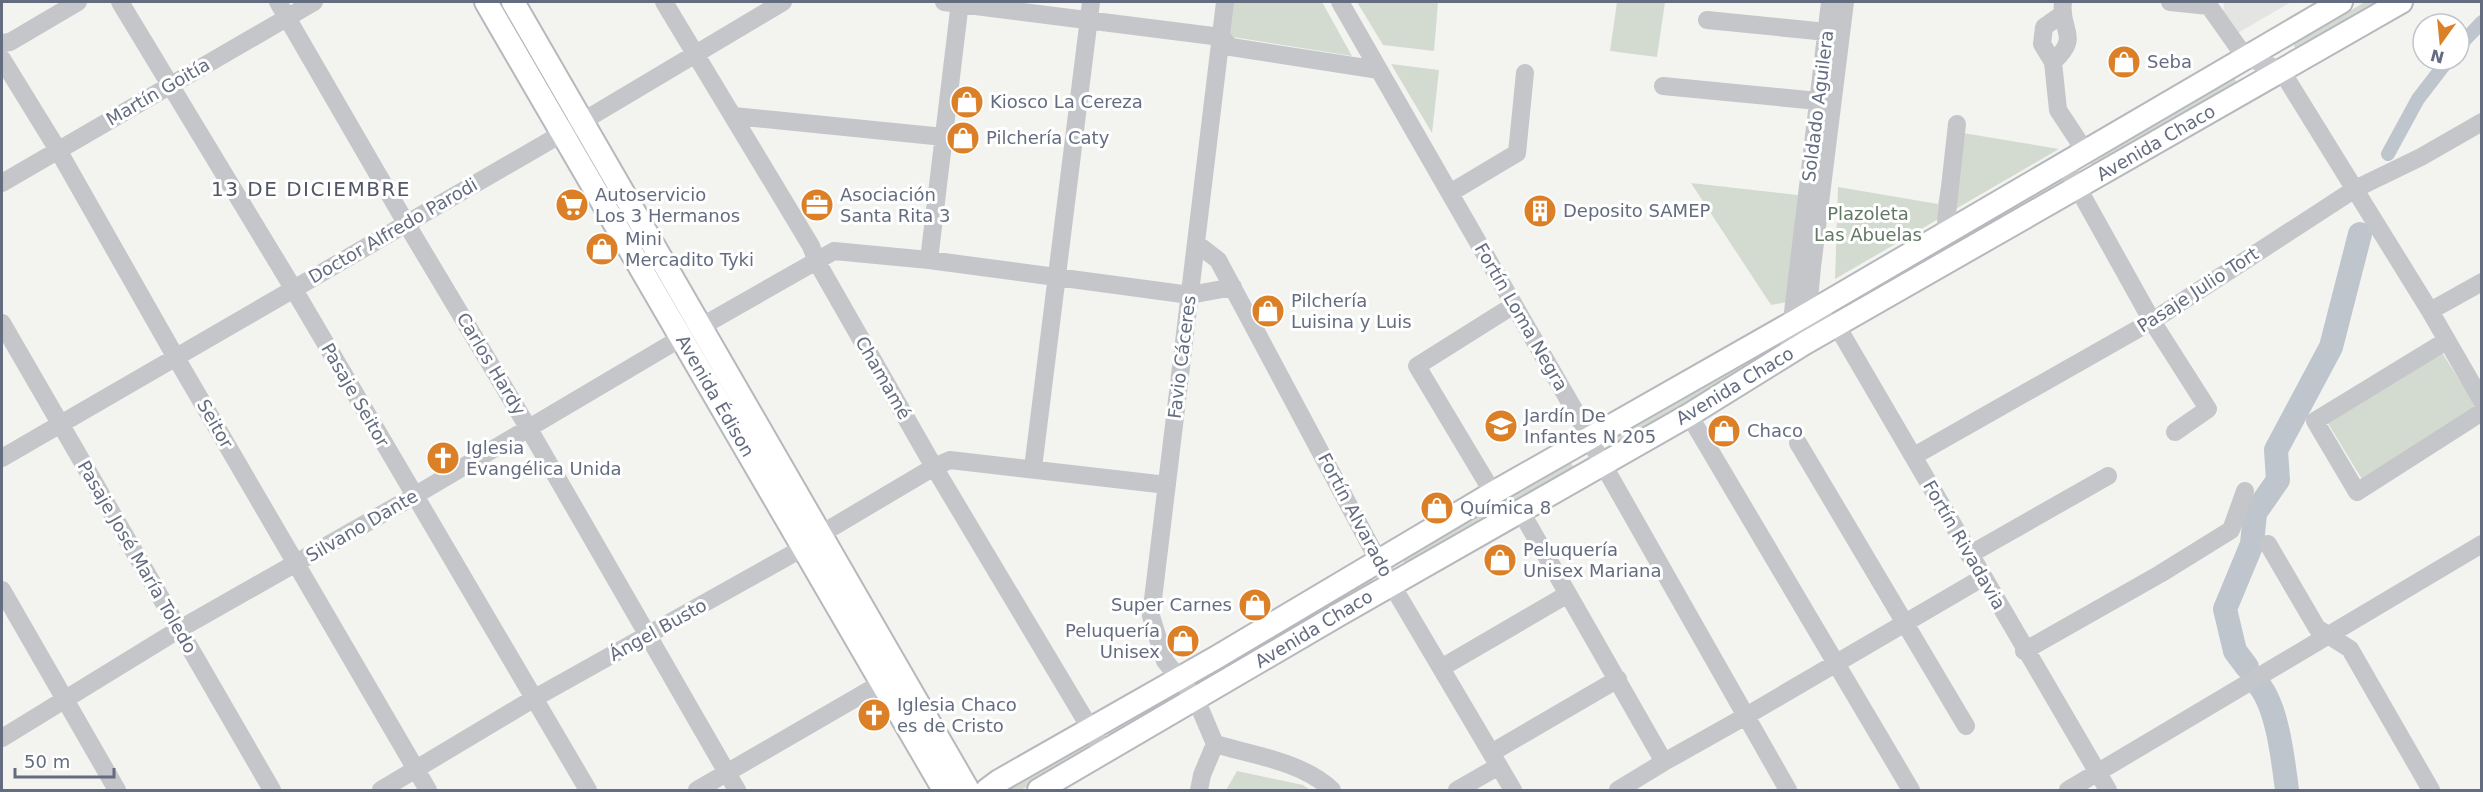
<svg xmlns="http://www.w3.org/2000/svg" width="2483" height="792" viewBox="0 0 2483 792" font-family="'DejaVu Sans',sans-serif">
  <rect width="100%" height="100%" fill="#f3f4f0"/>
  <!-- built -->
  <path fill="#e4e4e3" d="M 2224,2 L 2291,2 L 2238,33 L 2223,13 Z"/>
  <!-- green -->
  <path fill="#d3dbd1" d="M 1231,2 L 1322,2 L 1352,56 L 1227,36 Z
    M 1357,2 L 1438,2 L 1434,51 L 1383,45 Z
    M 1617,2 L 1665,2 L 1657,57 L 1610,51 Z
    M 2365,2 L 2390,2 L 2299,55 L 2293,44 Z
    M 1391,64 L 1439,70 L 1432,133 Z
    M 2233,76 L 2239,86 L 2095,171 L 2089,161 Z
    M 1951,131 L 2059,149 L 1835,279 L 1838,187 L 1938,204 Z
    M 2062,176 L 2068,186 L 1859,305 L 1853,294 Z
    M 1691,183 L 1798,195 L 1787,302 L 1771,305 Z
    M 1774,342 L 1780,353 L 1612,449 L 1606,438 Z
    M 2441,351 L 2478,409 L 2363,481 L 2326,420 Z
    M 1570,461 L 1576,472 L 1407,568 L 1401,557 Z
    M 1370,575 L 1376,586 L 1208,682 L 1201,671 Z
    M 1174,689 L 1180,700 L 1112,740 L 1106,729 Z
    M 1087,739 L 1093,749 L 1021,790 L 999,790 Z
    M 1237,771 L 1303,785 L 1310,790 L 1226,790 Z"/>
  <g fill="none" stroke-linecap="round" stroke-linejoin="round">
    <!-- canal -->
    <path stroke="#bfc5cc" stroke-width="14" d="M 2459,46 L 2482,22
      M 2388,154 L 2418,99 L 2448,60"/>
    <!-- river -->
    <path stroke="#bfc5cc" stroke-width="24" d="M 2247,667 L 2235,651 L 2225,609 L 2252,544 L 2255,513 L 2278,480 L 2276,450 L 2331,347 L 2360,234
      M 2259,685 C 2278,709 2283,760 2287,790"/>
    <!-- major casing -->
    <g stroke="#b7b8bd" stroke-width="26">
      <path id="major" d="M 486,2 L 944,790
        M 513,2 L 968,790
        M 987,790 L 999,781 L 1217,657 L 1493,493 L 1792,323 L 2341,2
        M 1039,790 L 1340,614 L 1689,415 L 1805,343 L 2401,2"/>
    </g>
    <!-- minor -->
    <path stroke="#c4c6ca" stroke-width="18" d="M 120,2 L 293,288 L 588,790
      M 278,2 L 406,223 L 529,429 L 737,790
      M 664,2 L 811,246 L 817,262 L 934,467 L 1105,753
      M 944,2 L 1221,37 L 1231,47 L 1379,70
      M 1340,2 L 1591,439 L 1596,452 L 1788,790
      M 2063,2 C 2059,32 2082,35 2053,62 L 2058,110 L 2085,151
      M 2170,2 L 2209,6
      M 2209,2 L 2209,6 L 2245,57 L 2281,70 L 2430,311 L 2482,401
      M 1707,20 L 1827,32
      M 2,43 L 10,42 L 78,2
      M 2,59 L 58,150 L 175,356 L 428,790
      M 2053,62 L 2042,44 L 2044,27 L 2061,15
      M 1663,86 L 1818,101
      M 734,116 L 944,137
      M 2064,163 L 2152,321 L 2208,409 L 2175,432
      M 2,183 L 314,2
      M 1450,193 L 1517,153 L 1525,73
      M 1945,232 L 1957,124
      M 1196,243 L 1218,260 L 1386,575 L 1513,790
      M 929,260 L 960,2
      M 2430,311 L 2482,282
      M 1823,319 L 1837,326 L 2108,790
      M 2,323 L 272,790
      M 2446,341 L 2315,421 L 2357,492 L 2482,412
      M 1805,343 L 1812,267 L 1845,2
      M 1788,354 L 1830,2
      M 1689,415 L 1911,790
      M 1798,443 L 1966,726
      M 1914,456 L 2152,321 L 2355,189 L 2421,157 L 2482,122
      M 2,458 L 563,133 L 783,2
      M 1033,468 L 1091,2
      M 1493,493 L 1417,366 L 1514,305
      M 1520,510 L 1664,762
      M 2268,544 L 2317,628 L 2350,649 L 2431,790
      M 1969,555 L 2108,476
      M 2,590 L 117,790
      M 2024,651 L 2160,574 L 2231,530 L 2245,491
      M 1441,668 L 1568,594
      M 2,738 L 178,630 L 414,496 L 681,338 L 834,251 L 929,260 L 1190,295 L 1233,287
      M 1215,744 C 1253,755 1303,762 1332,790
      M 1491,753 L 1618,679
      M 381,790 L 533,699 L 803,548 L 821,534 L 934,467 L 950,460 L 1167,485
      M 697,790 L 892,677
      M 1199,790 L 1202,775 L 1215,744 L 1196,699 L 1165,661 L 1151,616 L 1225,2
      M 1457,790 L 1499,766
      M 1618,790 L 1664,762 L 1746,716 L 1982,578
      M 2068,790 L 2482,544"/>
    <!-- major -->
    <use href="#major" stroke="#fff" stroke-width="22"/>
  </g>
  <!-- icons -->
  <defs>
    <g id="shop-disc" transform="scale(1.725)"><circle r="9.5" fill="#dc8028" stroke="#fff"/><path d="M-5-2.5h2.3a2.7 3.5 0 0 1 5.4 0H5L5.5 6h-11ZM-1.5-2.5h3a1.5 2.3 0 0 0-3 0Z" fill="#fff"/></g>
    <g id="supermarket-disc" transform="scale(1.725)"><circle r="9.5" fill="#dc8028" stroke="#fff"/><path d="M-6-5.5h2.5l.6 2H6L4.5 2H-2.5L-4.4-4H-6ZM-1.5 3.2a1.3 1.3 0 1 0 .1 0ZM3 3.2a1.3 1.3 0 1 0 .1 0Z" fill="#fff"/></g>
    <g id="office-disc" transform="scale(1.725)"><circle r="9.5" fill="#dc8028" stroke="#fff"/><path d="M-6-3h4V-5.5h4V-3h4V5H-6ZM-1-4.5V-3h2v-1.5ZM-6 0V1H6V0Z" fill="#fff"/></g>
    <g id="building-disc" transform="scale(1.725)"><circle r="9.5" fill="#dc8028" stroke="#fff"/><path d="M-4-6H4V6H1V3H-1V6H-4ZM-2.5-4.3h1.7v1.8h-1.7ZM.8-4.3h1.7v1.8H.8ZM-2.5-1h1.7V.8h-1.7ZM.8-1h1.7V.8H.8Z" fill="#fff"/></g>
    <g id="school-disc" transform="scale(1.725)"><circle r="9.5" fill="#dc8028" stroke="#fff"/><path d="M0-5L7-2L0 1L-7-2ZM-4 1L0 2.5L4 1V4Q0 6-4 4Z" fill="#fff"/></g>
    <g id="church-disc" transform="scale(1.725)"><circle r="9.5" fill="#dc8028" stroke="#fff"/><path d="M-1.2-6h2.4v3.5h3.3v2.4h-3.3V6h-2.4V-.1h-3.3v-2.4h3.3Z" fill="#fff"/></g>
  </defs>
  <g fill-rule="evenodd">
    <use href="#shop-disc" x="2124" y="62"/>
    <use href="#shop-disc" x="967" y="102"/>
    <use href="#shop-disc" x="963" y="138"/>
    <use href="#supermarket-disc" x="572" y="205"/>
    <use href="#office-disc" x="817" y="205"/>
    <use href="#building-disc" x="1540" y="211"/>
    <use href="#shop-disc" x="602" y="249"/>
    <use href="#shop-disc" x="1268" y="311"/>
    <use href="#school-disc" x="1501" y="426"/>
    <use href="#shop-disc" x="1724" y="431"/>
    <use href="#church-disc" x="443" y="458"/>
    <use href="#shop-disc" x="1437" y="508"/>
    <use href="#shop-disc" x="1500" y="560"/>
    <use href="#shop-disc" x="1255" y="605"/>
    <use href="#shop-disc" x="1183" y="641"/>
    <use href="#church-disc" x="874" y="715"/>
  </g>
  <g text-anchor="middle" stroke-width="6" stroke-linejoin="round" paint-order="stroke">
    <!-- poi labels -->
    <g font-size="18" fill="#646c80" stroke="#fff" text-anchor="start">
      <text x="2147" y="68">Seba</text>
      <text x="990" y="108">Kiosco La Cereza</text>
      <text x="986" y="144">Pilchería Caty</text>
      <text x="595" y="201">Autoservicio<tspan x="595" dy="21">Los 3 Hermanos</tspan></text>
      <text x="840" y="201">Asociación<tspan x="840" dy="21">Santa Rita 3</tspan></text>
      <text x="1563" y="217">Deposito SAMEP</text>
      <text x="625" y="245">Mini<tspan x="625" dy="21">Mercadito Tyki</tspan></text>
      <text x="1291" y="307">Pilchería<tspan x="1291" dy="21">Luisina y Luis</tspan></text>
      <text x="1524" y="422">Jardín De<tspan x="1524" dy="21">Infantes N 205</tspan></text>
      <text x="1747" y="437">Chaco</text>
      <text x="466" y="454">Iglesia<tspan x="466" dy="21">Evangélica Unida</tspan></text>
      <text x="1460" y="514">Química 8</text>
      <text x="1523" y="556">Peluquería<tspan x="1523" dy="21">Unisex Mariana</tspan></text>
      <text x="1232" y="611" text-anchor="end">Super Carnes</text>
      <text x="1160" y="637" text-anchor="end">Peluquería<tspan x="1160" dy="21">Unisex</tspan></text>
      <text x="897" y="711">Iglesia Chaco<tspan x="897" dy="21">es de Cristo</tspan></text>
    </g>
    <!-- street labels -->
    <g font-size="18" fill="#646c80" stroke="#fff">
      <text transform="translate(158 92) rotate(-30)" y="6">Martín Goitía</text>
      <text transform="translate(1818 106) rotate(-83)" y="6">Soldado Aguilera</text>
      <text transform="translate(2156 143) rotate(-30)" y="6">Avenida Chaco</text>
      <text transform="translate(393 231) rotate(-30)" y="6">Doctor Alfredo Parodi</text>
      <text transform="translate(2198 290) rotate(-33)" y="6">Pasaje Julio Tort</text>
      <text transform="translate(1521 317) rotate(60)" y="6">Fortín Loma Negra</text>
      <text transform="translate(1182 357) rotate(-83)" y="6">Favio Cáceres</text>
      <text transform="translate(491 364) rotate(59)" y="6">Carlos Hardy</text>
      <text transform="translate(883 378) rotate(60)" y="6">Chamamé</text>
      <text transform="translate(1735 386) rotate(-31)" y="6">Avenida Chaco</text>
      <text transform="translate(355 395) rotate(60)" y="6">Pasaje Seitor</text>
      <text transform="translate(715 396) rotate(60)" y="6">Avenida Édison</text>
      <text transform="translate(215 424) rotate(60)" y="6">Seitor</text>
      <text transform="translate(1355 515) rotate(62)" y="6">Fortín Alvarado</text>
      <text transform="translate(362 526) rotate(-30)" y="6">Silvano Dante</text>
      <text transform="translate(1964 545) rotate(60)" y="6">Fortín Rivadavia</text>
      <text transform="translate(137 557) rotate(60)" y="6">Pasaje José María Toledo</text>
      <text transform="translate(1314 629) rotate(-31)" y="6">Avenida Chaco</text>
      <text transform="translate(658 630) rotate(-29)" y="6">Ángel Busto</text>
    </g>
    <!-- park labels -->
    <g font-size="18" fill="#627764" stroke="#fff">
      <text x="1868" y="220">Plazoleta<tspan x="1868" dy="21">Las Abuelas</tspan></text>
    </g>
    <!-- neighbourhood labels -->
    <g font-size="20" letter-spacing="1.5" fill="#515765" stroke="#fff">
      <text x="311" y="196">13 DE DICIEMBRE</text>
    </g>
  </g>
  <!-- border -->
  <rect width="2483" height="792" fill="none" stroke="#646c80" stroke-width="6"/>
  <!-- north arrow -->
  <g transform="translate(2441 42) rotate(195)"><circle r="28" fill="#ffffff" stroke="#c1c4cc" stroke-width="1.5"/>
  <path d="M0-4.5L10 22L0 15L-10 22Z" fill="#dc8028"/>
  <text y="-9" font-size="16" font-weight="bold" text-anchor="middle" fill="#646c80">N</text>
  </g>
  <!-- scale -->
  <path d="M15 768v9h99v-9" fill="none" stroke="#646c80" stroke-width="3"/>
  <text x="24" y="768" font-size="18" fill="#646c80" stroke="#ffffff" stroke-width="4.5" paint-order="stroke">50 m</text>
</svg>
